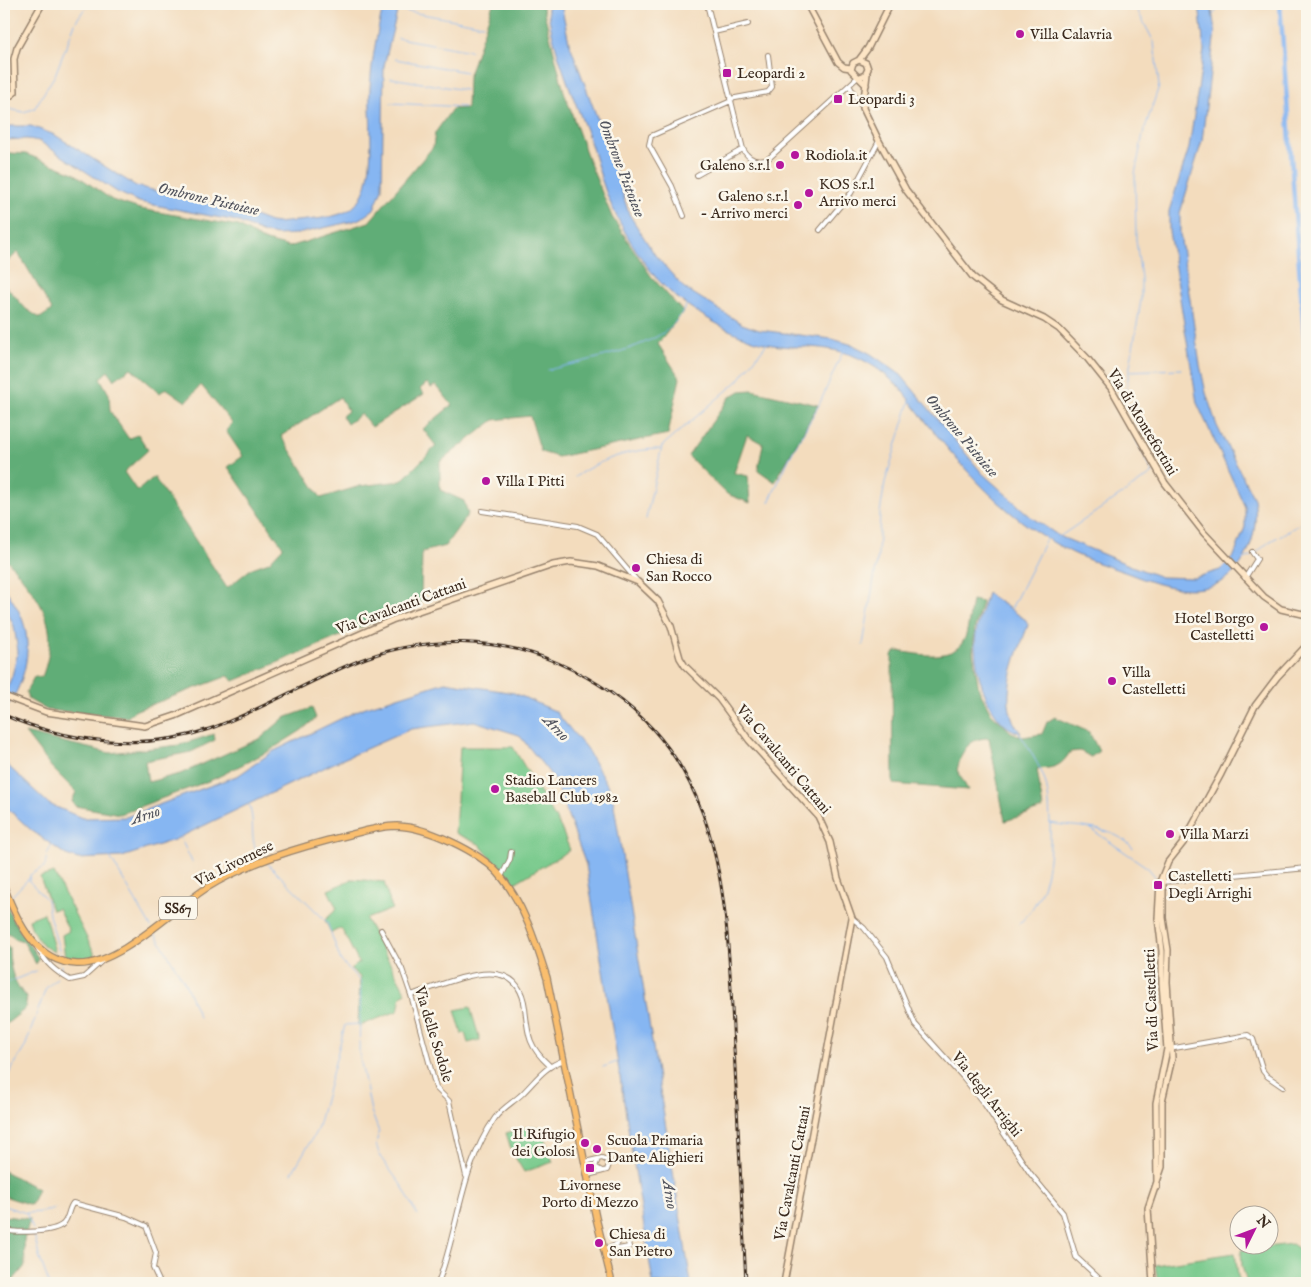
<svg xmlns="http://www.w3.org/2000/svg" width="1311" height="1287" viewBox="0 0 1311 1287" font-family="'IM FELL English',serif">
  <rect width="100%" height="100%" fill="#fbf7ec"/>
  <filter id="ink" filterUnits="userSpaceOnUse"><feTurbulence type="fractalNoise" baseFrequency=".02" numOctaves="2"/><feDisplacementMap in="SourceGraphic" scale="10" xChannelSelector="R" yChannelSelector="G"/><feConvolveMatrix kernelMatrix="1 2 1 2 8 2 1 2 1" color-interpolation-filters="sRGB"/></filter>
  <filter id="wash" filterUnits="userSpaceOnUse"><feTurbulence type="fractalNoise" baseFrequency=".0096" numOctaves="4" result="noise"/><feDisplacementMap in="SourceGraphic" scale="20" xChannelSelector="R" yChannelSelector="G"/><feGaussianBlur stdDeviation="1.12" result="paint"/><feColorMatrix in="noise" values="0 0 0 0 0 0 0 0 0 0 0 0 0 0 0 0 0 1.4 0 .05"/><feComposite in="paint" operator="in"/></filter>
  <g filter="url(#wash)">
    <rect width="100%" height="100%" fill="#f3dcbd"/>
    <!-- green -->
    <path fill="#77c98b" stroke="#597a54" d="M 460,747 L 513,747 L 561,828 L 570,850 L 513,884 L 479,844 L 455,833 Z
      M 54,873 L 96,956 L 80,960 L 65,958 L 62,935 L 69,931 L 58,908 L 52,910 L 40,877 Z
      M 353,879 L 384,882 L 392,909 L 366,919 L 406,993 L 401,996 L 398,1011 L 358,1026 L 360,977 L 351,969 L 359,963 L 341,928 L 331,933 L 325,920 L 337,909 L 328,890 Z
      M 44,913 L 55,952 C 42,948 31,932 29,919 Z
      M 470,1007 L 480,1040 L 468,1043 L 465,1033 L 462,1034 L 455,1010 Z
      M 528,1127 L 540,1127 L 553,1162 L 524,1172 L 512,1152 L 506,1133 Z
      M 1292,1244 L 1307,1254 L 1302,1283 L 1247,1283 L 1242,1266 L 1241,1250 Z
      M 1235,1253 L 1239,1283 L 1158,1283 L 1155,1265 Z"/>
    <!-- forest -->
    <path fill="#61ad77" stroke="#4e6c4a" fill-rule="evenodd" d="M 493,4 L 542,4 L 564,92 L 589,161 L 612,217 L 651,276 L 683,312 L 658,344 L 680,378 L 668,434 L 558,457 L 541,452 L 530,416 L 494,420 L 440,462 L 440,490 L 464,501 L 468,514 L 445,546 L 422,552 L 421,602 L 234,681 L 228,676 L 134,711 L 128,717 L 47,710 L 28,699 L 26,692 L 34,677 L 42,677 C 63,621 38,598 4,556 L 4,284 L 26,309 L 40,318 L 52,310 L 18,252 L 4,265 L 4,158 L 10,153 L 26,154 L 74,173 L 112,200 L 140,209 L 239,226 L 263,240 L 289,247 L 369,222 L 433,147 L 435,133 L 452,109 L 467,108 L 468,78 ZM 131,368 L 160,393 L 166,388 L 186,402 L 201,385 L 232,423 L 226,431 L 243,456 L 228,467 L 283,547 L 269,562 L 252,568 L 227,588 L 154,477 L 137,491 L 124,472 L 148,450 L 138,434 L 129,439 L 110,411 L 109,394 L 100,378 L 108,371 L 114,380 ZM 427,383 L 431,388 L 436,385 L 452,405 L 423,429 L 436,446 L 401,481 L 360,486 L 321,498 L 281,436 L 340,397 L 348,411 L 342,416 L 347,424 L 361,414 L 372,427 L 424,394 L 420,389 Z
      M 752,390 L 818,405 L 775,482 L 758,470 L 763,444 L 747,435 L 734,473 L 748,476 L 750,503 L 727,494 L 688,456 L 730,397 L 740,391 Z
      M 972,600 L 982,602 L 975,627 L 973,652 L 979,690 L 991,713 L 1011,732 L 1023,737 L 1042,734 L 1047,722 L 1055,717 L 1089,732 L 1099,751 L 1091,757 L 1080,751 L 1070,752 C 1061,767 1054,768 1037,769 L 1043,809 L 1005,821 L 989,738 C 967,738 962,752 957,770 L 968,790 L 893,784 L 892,655 L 897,651 C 918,654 957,664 966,635 C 969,624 970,611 972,600 Z
      M 312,708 L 316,718 L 302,730 L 269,751 L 214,779 L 120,814 L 75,806 L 72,801 L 76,792 L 52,768 L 25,733 L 110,753 L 179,745 L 214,734 L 215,740 L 191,752 L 145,761 L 148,782 L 180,774 L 261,738 L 284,718 Z
      M 4,898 L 13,920 L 39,959 L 36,964 L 23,941 L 15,939 L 8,933 L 4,933 Z
      M 4,945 L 9,947 C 9,966 13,984 27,997 L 25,1009 L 4,1026 Z
      M 4,1171 L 38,1189 L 31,1205 L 4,1196 Z
      M 4,1216 L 30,1219 L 24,1240 L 25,1266 L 11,1283 L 4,1283 Z"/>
    <!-- water -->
    <path fill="#86b6f2" stroke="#607088" d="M 384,4 L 399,4 L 384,66 L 382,189 L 374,209 L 362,218 L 354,221 L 297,234 L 277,235 L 264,233 L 236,221 L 139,202 L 117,192 L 39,141 L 27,139 L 4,140 L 4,126 L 31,126 L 55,135 L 136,186 L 244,212 L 270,222 L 278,223 C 298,220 337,220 352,208 C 380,187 368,118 370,87 C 372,59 377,31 384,4 Z
      M 547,4 L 561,4 L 569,42 L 608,147 L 629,214 L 655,255 L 683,287 L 742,324 L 759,330 L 832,339 L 853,345 L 871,354 L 901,375 L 982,473 L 1031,517 L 1059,536 L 1134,567 L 1161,577 L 1194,578 L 1220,570 L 1234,556 L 1245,527 L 1245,507 L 1197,403 L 1169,231 L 1169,211 L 1189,148 L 1204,50 L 1199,4 L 1211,4 L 1215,31 L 1202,141 L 1180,213 L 1180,234 L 1200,365 L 1206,393 L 1217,426 L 1254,499 C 1259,525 1251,557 1231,575 C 1202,600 1160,586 1130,574 C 1111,567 1092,562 1073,553 C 998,517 949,452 900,388 C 873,361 847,349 809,347 C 793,347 776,347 760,342 C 732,335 690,310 668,290 C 644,268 619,225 607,195 C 599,174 594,151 586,130 C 570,88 552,48 547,4 Z
      M 4,587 C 11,598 19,609 23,621 C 33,650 24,688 4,710 L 4,695 L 12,676 L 18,652 L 14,626 L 4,605 Z
      M 987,593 L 1026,620 L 1028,625 C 1017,656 995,704 1021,733 C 989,727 974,670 975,642 C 976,625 982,609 987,593 Z
      M 445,682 L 514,693 L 555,711 L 586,748 L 612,793 L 691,1283 L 653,1283 L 586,865 L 555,780 L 519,735 L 474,721 L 411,729 L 334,763 L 174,840 L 122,857 L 78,859 L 66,855 L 31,830 L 4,805 L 4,762 L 49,804 L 82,818 L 126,817 L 239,775 L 272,752 L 363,708 Z"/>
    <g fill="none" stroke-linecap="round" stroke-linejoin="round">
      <!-- stream -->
      <path stroke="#86b6f2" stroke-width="1" d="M 405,11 L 483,25
        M 1213,15 L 1222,4
        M 398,38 L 471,51
        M 395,59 L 466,72
        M 391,78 L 465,90
        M 391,103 L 464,107
        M 4,108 L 23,112 L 34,109 L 55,75 L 76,21 L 88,4
        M 548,370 C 583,361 633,352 663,333 C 674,326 681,315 687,304
        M 1129,371 L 1181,369
        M 1124,403 L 1141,300 L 1141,278 L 1136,240 L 1135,174 L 1143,134 L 1159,86 L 1154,42 L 1134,4
        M 575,477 C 599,460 630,449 660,449
        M 769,502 L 790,457 L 819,405 L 843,351
        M 646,519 L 662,446 L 738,381 L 768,342
        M 1059,537 L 1153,473 L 1125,418
        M 1255,554 L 1269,542 L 1302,523
        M 1244,559 L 1252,556
        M 1011,609 L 1047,537
        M 863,645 L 878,555 L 880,513 L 885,482 L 910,401
        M 1018,731 C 1027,745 1036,760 1043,775 C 1049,790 1049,805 1050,821 C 1051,860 1049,895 1019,924
        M 249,805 C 257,826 246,841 263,860
        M 1050,823 C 1077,828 1113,825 1133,848
        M 1091,829 L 1148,868 L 1158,880
        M 180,837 L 192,862
        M 52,845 L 47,854 L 45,866 L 30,875 L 29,881 L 47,900 L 49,915 L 61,957
        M 110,857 L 151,927
        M 266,862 L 327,922 L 341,961 L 361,982 L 359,1053 L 371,1111 L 379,1132 L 376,1145 L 381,1158 L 402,1186 L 417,1215
        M 11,897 L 28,879
        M 4,899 L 5,899
        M 153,930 L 185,983 L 199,1017
        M 60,972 L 61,965
        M 4,984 L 36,971
        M 603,1067 L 617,1062
        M 4,1082 L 25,1047 L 46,988 L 57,978
        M 292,1173 L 317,1130 L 345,1025 L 359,1024
        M 4,1206 L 26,1213 L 33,1229
        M 26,1213 L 43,1212 L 55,1208
        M 34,1234 L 39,1256 L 49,1283"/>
      <!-- canal -->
      <path stroke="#86b6f2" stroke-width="4.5" d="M 1280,4 L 1307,376"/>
    </g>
  </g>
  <g filter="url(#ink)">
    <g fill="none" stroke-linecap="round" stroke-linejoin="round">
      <!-- street casing -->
      <g stroke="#97836e" stroke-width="6">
        <path id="street" d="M 707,4 L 743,149 C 748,159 757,163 768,159 L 858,77
          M 714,32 L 748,24
          M 849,85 L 860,104
          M 730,99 L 768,92 L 772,87 L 768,55
          M 697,175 L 743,149
          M 684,216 L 672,186 L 649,145 L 651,136 L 731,101
          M 820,230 L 851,193 L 879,141
          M 482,511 L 578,526 L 597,534 L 638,582
          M 1245,578 L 1257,559 L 1252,552
          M 501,877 L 510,859 L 511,852
          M 1162,882 L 1307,868
          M 852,918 L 864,928 L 887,957 L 915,1024 L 963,1077 L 985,1105 L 1030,1173 L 1063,1213 L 1076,1257 L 1104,1283
          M 381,930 L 402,969 L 411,995 L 436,1088 L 449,1101 L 466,1176
          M 37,947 C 46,964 55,971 70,980 L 84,977 L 103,960
          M 411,995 C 448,984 517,946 525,1008 C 528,1035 528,1046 549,1065
          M 1169,1049 L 1248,1035 L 1253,1039 L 1263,1071 L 1267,1076 L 1283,1087
          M 598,1159 L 595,1167 L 602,1171
          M 585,1162 L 602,1158 L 610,1162 L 607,1170 L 588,1175
          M 4,1230 C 17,1233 53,1233 63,1224 C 69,1218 68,1209 73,1203 L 126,1217 L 146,1226 L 156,1253 L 153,1268 L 160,1283
          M 604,1249 C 611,1247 618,1246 620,1239 L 627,1237 L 629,1247 L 618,1249 L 614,1247
          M 438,1283 C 459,1228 460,1168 495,1118 C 503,1107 514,1102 523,1093 C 538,1078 544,1067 564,1060"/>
      </g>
      <!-- secondary casing -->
      <g stroke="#97836e" stroke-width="8">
        <path id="secondary" d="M 807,4 L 838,62 L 844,67 L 851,68
          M 859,60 L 868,48 L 890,4
          M 867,74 L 863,108 L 879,141 L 906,190 L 973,277 L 1002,300 L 1044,319 L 1059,329 L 1087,358 L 1111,388 L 1165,483 L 1204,533 L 1264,597 L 1281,609 L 1307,615
          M 860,77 L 865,75 L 868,69 L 866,63 L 859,60 L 853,63 L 851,70 L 866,85
          M 4,101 L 15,92 L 14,59 L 17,48 L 42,4
          M 4,696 L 46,712 L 145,726 L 175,716 L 392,620 L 553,565 L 571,562 L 598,566 L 638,582 L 658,601 L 671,626 L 680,658 L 685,666 L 719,699 L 749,740 L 818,816 L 830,842 L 838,878 L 852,918 L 784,1283
          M 1157,1187 L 1156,1103 L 1167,1049 L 1162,982 L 1162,951 L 1158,918 L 1160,882 L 1168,862 L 1183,843 L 1221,774 L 1255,706 L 1277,677 L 1307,645
          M 1153,1283 L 1148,1208 L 1162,1167 L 1162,1101 L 1172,1058 L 1167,982 L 1168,950 L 1163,918 L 1163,877"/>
      </g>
      <!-- primary casing -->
      <g stroke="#97836e" stroke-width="8">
        <path id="primary" d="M 4,887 C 17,921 35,962 77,964 C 118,966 170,912 205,889 C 248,862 300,847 349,835 C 364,831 381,826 397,826 C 427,827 478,851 498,873 C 523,901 536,943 547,978 L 596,1218 L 612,1283"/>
      </g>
      <!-- street -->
      <use href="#street" stroke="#fff" stroke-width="4"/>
      <!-- secondary -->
      <use href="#secondary" stroke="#fde5c5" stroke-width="5"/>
      <!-- primary -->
      <use href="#primary" stroke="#fabe6e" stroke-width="5.5"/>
      <!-- rail casing -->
      <g stroke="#3b2a1e" stroke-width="3">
        <path id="rail" d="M 4,715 C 66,742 143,752 209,729 C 263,710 312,678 366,658 C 426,636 499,637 558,663 C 727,738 726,889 734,1048 C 738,1126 742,1205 746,1283"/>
      </g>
      <!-- rail -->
      <use href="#rail" stroke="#fbf7ec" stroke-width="1" stroke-dasharray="4" stroke-linecap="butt"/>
    </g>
  </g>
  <!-- markers -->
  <g fill="#b5179e" stroke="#fbf7ec" stroke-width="2">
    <circle cx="1020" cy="34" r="5"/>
    <rect x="722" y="68" width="10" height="10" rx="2.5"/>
    <rect x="833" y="94" width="10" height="10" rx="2.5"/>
    <circle cx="795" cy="155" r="5"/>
    <circle cx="780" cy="165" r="5"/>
    <circle cx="809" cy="193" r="5"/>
    <circle cx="798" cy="205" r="5"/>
    <circle cx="486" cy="481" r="5"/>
    <circle cx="636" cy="568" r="5"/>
    <circle cx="1264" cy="627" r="5"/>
    <circle cx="1112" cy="681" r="5"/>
    <circle cx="495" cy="789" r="5"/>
    <circle cx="1170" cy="834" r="5"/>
    <rect x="1153" y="880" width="10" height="10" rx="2.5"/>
    <circle cx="585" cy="1143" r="5"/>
    <circle cx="597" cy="1149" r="5"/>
    <rect x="585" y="1163" width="10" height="10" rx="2.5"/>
    <circle cx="599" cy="1243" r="5"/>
  </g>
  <g text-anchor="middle" stroke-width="5" stroke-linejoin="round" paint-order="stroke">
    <!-- shield labels -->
    <rect fill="#fbf7ec" stroke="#75685c" stroke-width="1" x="159" y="896.5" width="38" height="23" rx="4"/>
    <g font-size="14" font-weight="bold" fill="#3b2a1e">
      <text x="178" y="913">SS67</text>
    </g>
    <!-- poi labels -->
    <g font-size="15" fill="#3b2a1e" stroke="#fbf7ec" text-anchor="start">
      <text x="1030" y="39">Villa Calavria</text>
      <text x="737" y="78">Leopardi 2</text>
      <text x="848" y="104">Leopardi 3</text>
      <text x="805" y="160">Rodiola.it</text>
      <text x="770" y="170" text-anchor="end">Galeno s.r.l</text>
      <text x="819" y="189">KOS s.r.l<tspan x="819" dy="17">Arrivo merci</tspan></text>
      <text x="788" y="201" text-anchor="end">Galeno s.r.l<tspan x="788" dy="17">- Arrivo merci</tspan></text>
      <text x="496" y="486">Villa I Pitti</text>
      <text x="646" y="564">Chiesa di<tspan x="646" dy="17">San Rocco</tspan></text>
      <text x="1254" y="623" text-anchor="end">Hotel Borgo<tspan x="1254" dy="17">Castelletti</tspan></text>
      <text x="1122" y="677">Villa<tspan x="1122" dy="17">Castelletti</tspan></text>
      <text x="505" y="785">Stadio Lancers<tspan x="505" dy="17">Baseball Club 1982</tspan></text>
      <text x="1180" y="839">Villa Marzi</text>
      <text x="1168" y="881">Castelletti<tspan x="1168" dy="17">Degli Arrighi</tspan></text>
      <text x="575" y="1139" text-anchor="end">Il Rifugio<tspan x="575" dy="17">dei Golosi</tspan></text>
      <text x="607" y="1145">Scuola Primaria<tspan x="607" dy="17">Dante Alighieri</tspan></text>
      <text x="590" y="1190" text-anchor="middle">Livornese<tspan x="590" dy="17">Porto di Mezzo</tspan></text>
      <text x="609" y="1239">Chiesa di<tspan x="609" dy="17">San Pietro</tspan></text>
    </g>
    <!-- street labels -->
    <g font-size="15" fill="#3b2a1e" stroke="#fbf7ec">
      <text transform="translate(1143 422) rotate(59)" y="5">Via di Montefortini</text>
      <text transform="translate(401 606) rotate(-20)" y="5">Via Cavalcanti Cattani</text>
      <text transform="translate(784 759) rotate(50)" y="5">Via Cavalcanti Cattani</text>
      <text transform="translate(234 863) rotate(-26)" y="5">Via Livornese</text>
      <text transform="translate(1151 1000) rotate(-92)" y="5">Via di Castelletti</text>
      <text transform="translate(434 1034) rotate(73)" y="5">Via delle Sodole</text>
      <text transform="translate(987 1094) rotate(52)" y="5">Via degli Arrighi</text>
      <text transform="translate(792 1173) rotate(-79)" y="5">Via Cavalcanti Cattani</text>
    </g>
    <!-- water labels -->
    <g font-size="16" font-style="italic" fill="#52545e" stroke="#fbf7ec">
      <text transform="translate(623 168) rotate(69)" y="6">Ombrone Pistoiese</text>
      <text transform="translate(209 198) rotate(13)" y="6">Ombrone Pistoiese</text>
      <text transform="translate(963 435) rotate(50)" y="6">Ombrone Pistoiese</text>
      <text transform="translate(557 727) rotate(46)" y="6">Arno</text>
      <text transform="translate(145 814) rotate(-18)" y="6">Arno</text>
      <text transform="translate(671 1194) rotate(81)" y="6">Arno</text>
    </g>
  </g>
  <!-- margin -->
  <rect width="1311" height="1287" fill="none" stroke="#fbf7ec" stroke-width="20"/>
  <!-- north arrow -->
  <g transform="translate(1254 1230) rotate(48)"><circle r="24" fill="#fbf7ec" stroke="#aea59a"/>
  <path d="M0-4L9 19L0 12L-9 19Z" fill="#b5179e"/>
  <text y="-8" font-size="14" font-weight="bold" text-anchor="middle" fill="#3b2a1e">N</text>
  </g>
</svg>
